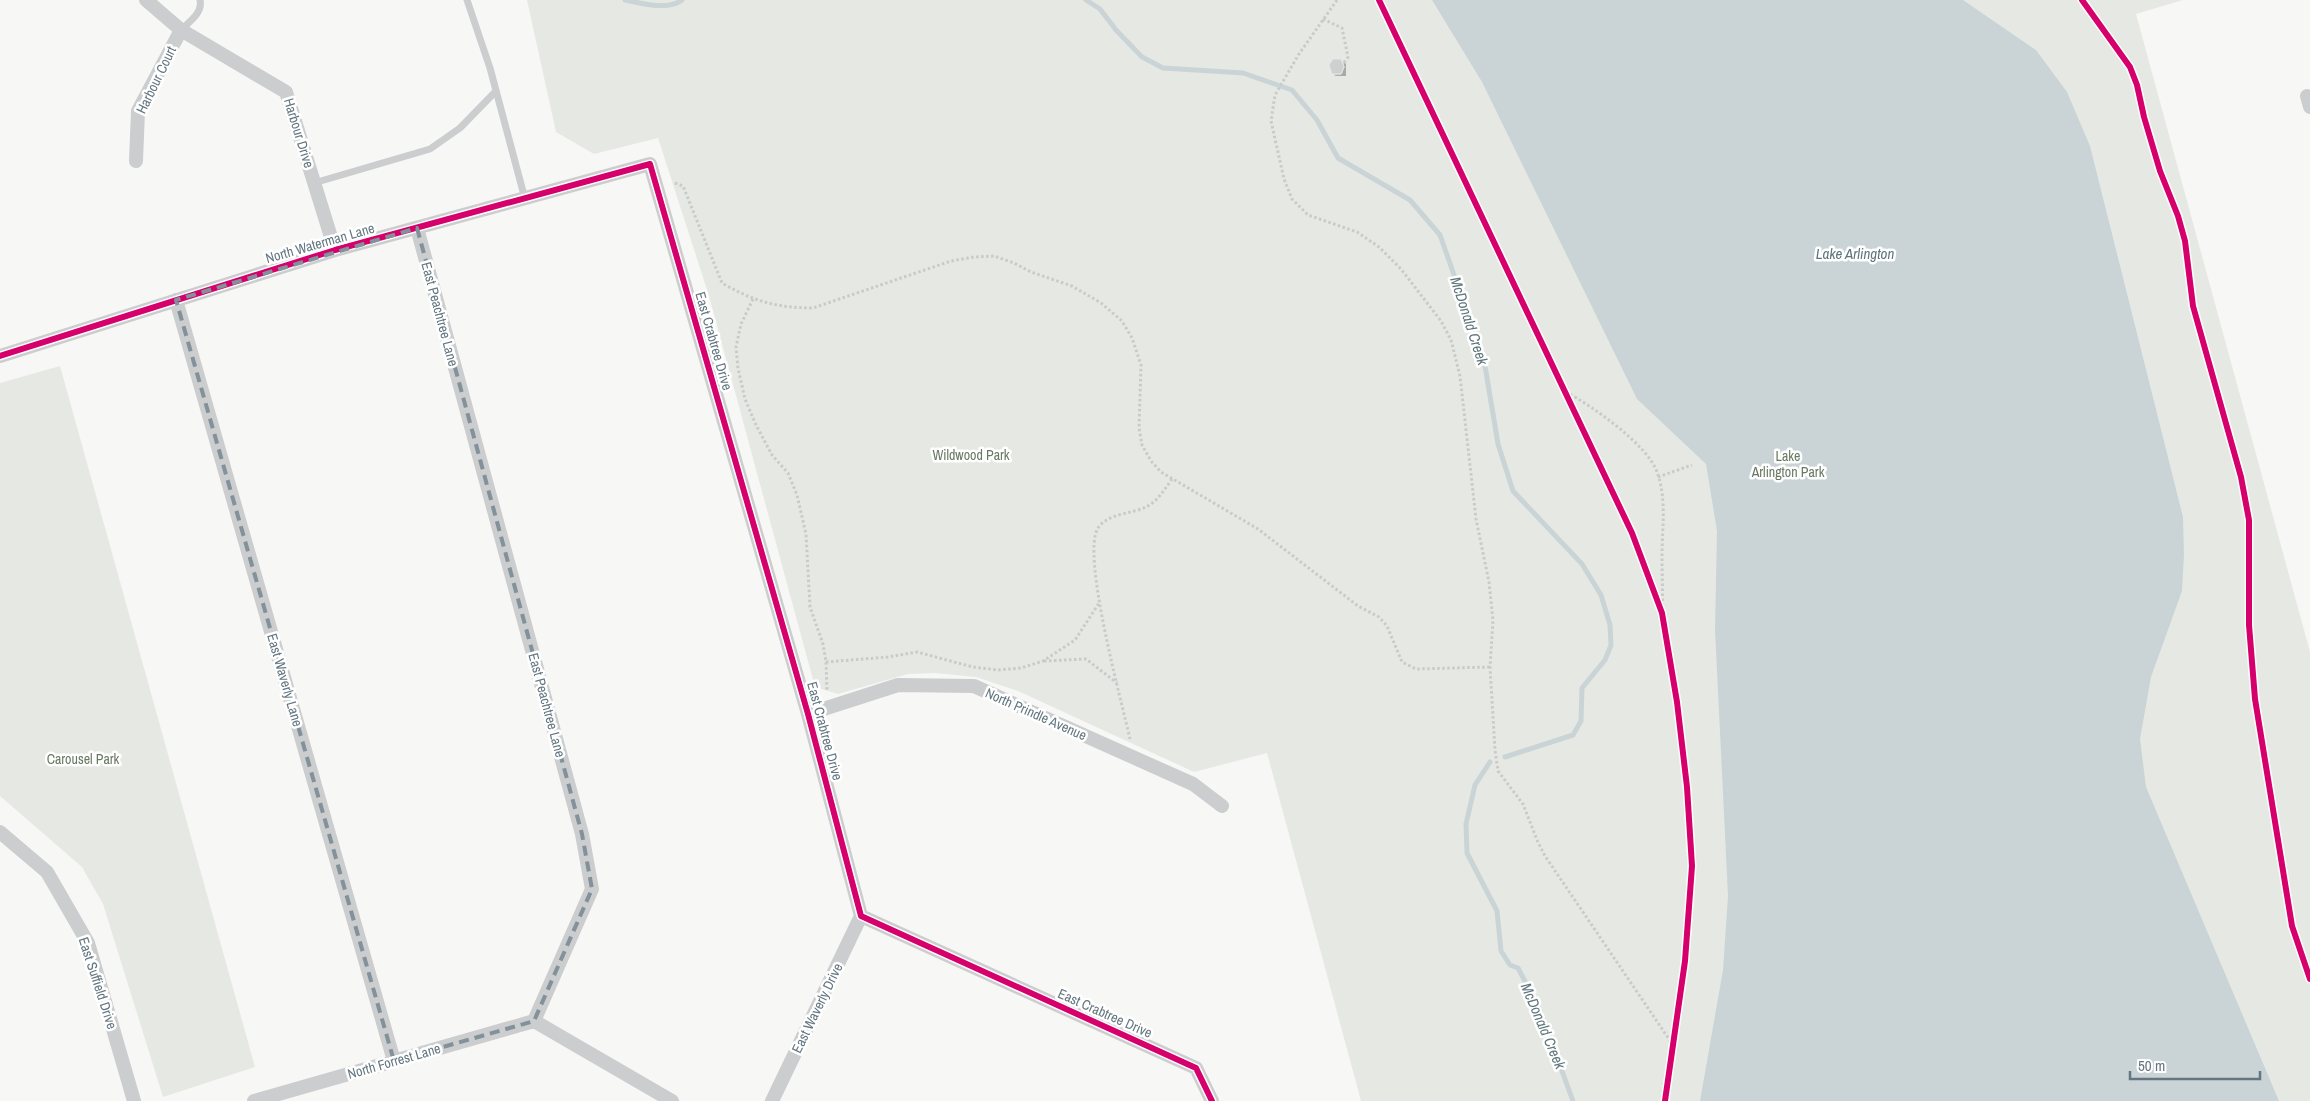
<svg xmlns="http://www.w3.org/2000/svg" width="2310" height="1101" viewBox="0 0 2310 1101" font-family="'Archivo Narrow',sans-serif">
  <defs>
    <filter id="shadow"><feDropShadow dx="4.5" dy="4.5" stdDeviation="0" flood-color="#0004"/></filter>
  </defs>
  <rect width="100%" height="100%" fill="#f7f7f6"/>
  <!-- green -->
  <path fill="#e6e9e3" d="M 527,0 L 2183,0 L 2136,14 L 2310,652 L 2310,1101 L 1361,1101 L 1267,753 L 1194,772 L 1018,691 L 976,677 L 935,673 L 908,674 L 838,694 L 815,687 L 709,296 L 658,138 L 594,154 L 556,132 Z
    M 60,366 L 255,1067 L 163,1097 L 103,904 L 82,867 L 0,796 L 0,383 Z"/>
  <!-- water -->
  <path fill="#cad4d6" d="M 1432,0 L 1963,0 L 2036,50 L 2067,92 L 2090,146 L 2183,517 L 2184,555 L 2182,591 L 2151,677 L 2140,739 L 2146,787 L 2279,1101 L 1700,1101 L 1723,970 L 1728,896 L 1715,630 L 1717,531 L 1706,464 L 1637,399 L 1482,82 Z"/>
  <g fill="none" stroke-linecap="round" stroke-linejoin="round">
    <!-- stream -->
    <path stroke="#cad4d6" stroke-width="5" d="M 625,0 C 641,3 668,11 682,0
      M 1086,0 L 1100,9 L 1116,30 L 1142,57 L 1163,68 L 1243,73 L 1292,90 L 1317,120 L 1338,158 L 1410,200 L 1440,235 L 1484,360 L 1498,444 L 1513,491 L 1582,564 L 1601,595 L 1610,625 L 1611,645 L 1605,660 L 1582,688 L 1581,721 L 1573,735 L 1505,757
      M 1490,762 L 1475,785 L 1466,824 L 1467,853 L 1497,911 L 1501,951 L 1510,965 L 1518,968 L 1539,1008 L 1573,1101"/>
  </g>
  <!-- building -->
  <path fill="#cdcfd0" stroke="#e6e6e6" filter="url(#shadow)" d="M 1333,59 L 1341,59 L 1344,67 L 1341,74 L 1332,74 L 1329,65 Z"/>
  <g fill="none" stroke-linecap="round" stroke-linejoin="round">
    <!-- path -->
    <path stroke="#c9cacb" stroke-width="3" stroke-dasharray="2.5 2.5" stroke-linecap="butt" d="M 1337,0 L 1299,54 L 1275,95 L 1271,121 L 1284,179 L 1292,199 L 1308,215 L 1357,232 L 1379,247 L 1401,269 L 1441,321 L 1451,340 L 1460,376 L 1476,519 L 1489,582 L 1493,620 L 1490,667 L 1495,750 L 1498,771 L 1523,804 L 1537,840 L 1545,856 L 1673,1045
      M 1323,19 L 1342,28 L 1348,57 L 1343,64
      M 675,183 L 683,186 L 722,283 C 753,301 777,308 813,308 L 951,261 L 974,257 L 994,256 L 1014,263 L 1031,272 L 1072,286 L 1101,303 L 1122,321 L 1132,338 L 1141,365 L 1139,428 L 1142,445 L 1151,461 L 1161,472 L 1258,529 L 1358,606 L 1379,617 L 1387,626 L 1402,662 L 1416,669 L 1490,667
      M 753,299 L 741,324 L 736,347 L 738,368 L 745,399 L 756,425 L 772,455 L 788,473 L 797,495 L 806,534 L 810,607 L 823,644 L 826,662 L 827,692
      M 1566,392 C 1592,406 1647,444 1657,472 C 1667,499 1662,528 1662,556 C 1662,575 1663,594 1662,613
      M 1658,477 L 1692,465
      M 1044,661 L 1086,659 L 1117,683
      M 826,662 L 888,657 L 917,652 L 973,667 L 998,670 L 1021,668 L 1043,661 L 1075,640 L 1099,603
      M 1130,739 C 1122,703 1081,554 1098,528 C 1108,513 1132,514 1146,507 C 1158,501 1164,490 1172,479"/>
    <!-- lane -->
    <path stroke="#cccdce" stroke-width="7" d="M 467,0 L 490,68 L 525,199
      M 181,30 C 189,22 203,13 200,0
      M 314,183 L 430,149 L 460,128 L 496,91"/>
    <!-- street -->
    <path stroke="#cccdce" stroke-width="14" d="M 146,0 L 181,30 L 286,92 L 335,250
      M 2307,96 L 2310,107
      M 136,161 L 138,111 L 181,30
      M 417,228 L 582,834 L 592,889 L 534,1021 L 672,1101
      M 176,300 L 394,1061
      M 0,356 L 335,250 L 650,164 L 808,714 L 861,916 L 1196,1068 L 1212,1101
      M 808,714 L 898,685 L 974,686 L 1193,784 L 1222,806
      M 0,832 L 47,872 L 88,943 L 134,1101
      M 254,1101 L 534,1021
      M 772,1101 L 861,916"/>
    <!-- cycleway casing -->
    <g stroke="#fff" stroke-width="9">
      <path id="cycleway" d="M 1379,0 L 1632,533 L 1662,613 L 1677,702 L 1687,787 L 1692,866 L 1685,961 L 1665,1101
        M 2082,0 L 2130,67 L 2137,85 L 2144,117 L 2160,171 L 2178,216 L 2185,241 L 2193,306 L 2241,477 L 2249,520 L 2249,625 L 2255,699 L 2292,926 L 2310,979
        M 0,356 L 335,250 L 650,164 L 808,714 L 861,916 L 1196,1068 L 1212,1101"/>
    </g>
    <!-- cycleway -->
    <use href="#cycleway" stroke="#d6006c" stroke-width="6"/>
  </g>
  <!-- marked area -->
  <path fill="none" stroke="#82919a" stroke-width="4" stroke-dasharray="10 6" stroke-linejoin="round" d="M 417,228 L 582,834 L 592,889 L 534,1021 L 394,1061 L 176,300 Z"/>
  <g text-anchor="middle" stroke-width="5" stroke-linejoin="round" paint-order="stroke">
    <!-- street labels -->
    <g font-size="14" fill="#637681" stroke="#fff">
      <text transform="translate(156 80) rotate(-64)" y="5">Harbour Court</text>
      <text transform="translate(299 133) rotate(73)" y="5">Harbour Drive</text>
      <text transform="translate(320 243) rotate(-16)" y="5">North Waterman Lane</text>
      <text transform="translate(440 314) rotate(75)" y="5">East Peachtree Lane</text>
      <text transform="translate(714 341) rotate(74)" y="5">East Crabtree Drive</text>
      <text transform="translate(285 680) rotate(74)" y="5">East Waverly Lane</text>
      <text transform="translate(547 705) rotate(75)" y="5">East Peachtree Lane</text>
      <text transform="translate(1036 714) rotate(24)" y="5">North Prindle Avenue</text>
      <text transform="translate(825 731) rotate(75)" y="5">East Crabtree Drive</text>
      <text transform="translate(98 983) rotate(72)" y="5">East Suffield Drive</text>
      <text transform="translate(817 1008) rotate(-64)" y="5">East Waverly Drive</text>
      <text transform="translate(1105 1013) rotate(24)" y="5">East Crabtree Drive</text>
      <text transform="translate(394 1061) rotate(-16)" y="5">North Forrest Lane</text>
    </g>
    <!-- park labels -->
    <g font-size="14" fill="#677962" stroke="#fff">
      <text x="971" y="460">Wildwood Park</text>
      <text x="1788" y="461">Lake<tspan x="1788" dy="16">Arlington Park</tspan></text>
      <text x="83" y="764">Carousel Park</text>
    </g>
    <!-- water labels -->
    <g font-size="15" font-style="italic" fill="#5e767c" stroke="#fff">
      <text x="1855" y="259">Lake Arlington</text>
      <text transform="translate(1469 321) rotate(72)" y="5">McDonald Creek</text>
      <text transform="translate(1543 1026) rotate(67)" y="5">McDonald Creek</text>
    </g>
  </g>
  <!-- scale -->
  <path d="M2130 1071v8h130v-8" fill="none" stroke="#637681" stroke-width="2.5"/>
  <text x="2138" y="1071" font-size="15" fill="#637681" stroke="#ffffff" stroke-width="4" paint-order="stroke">50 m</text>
</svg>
